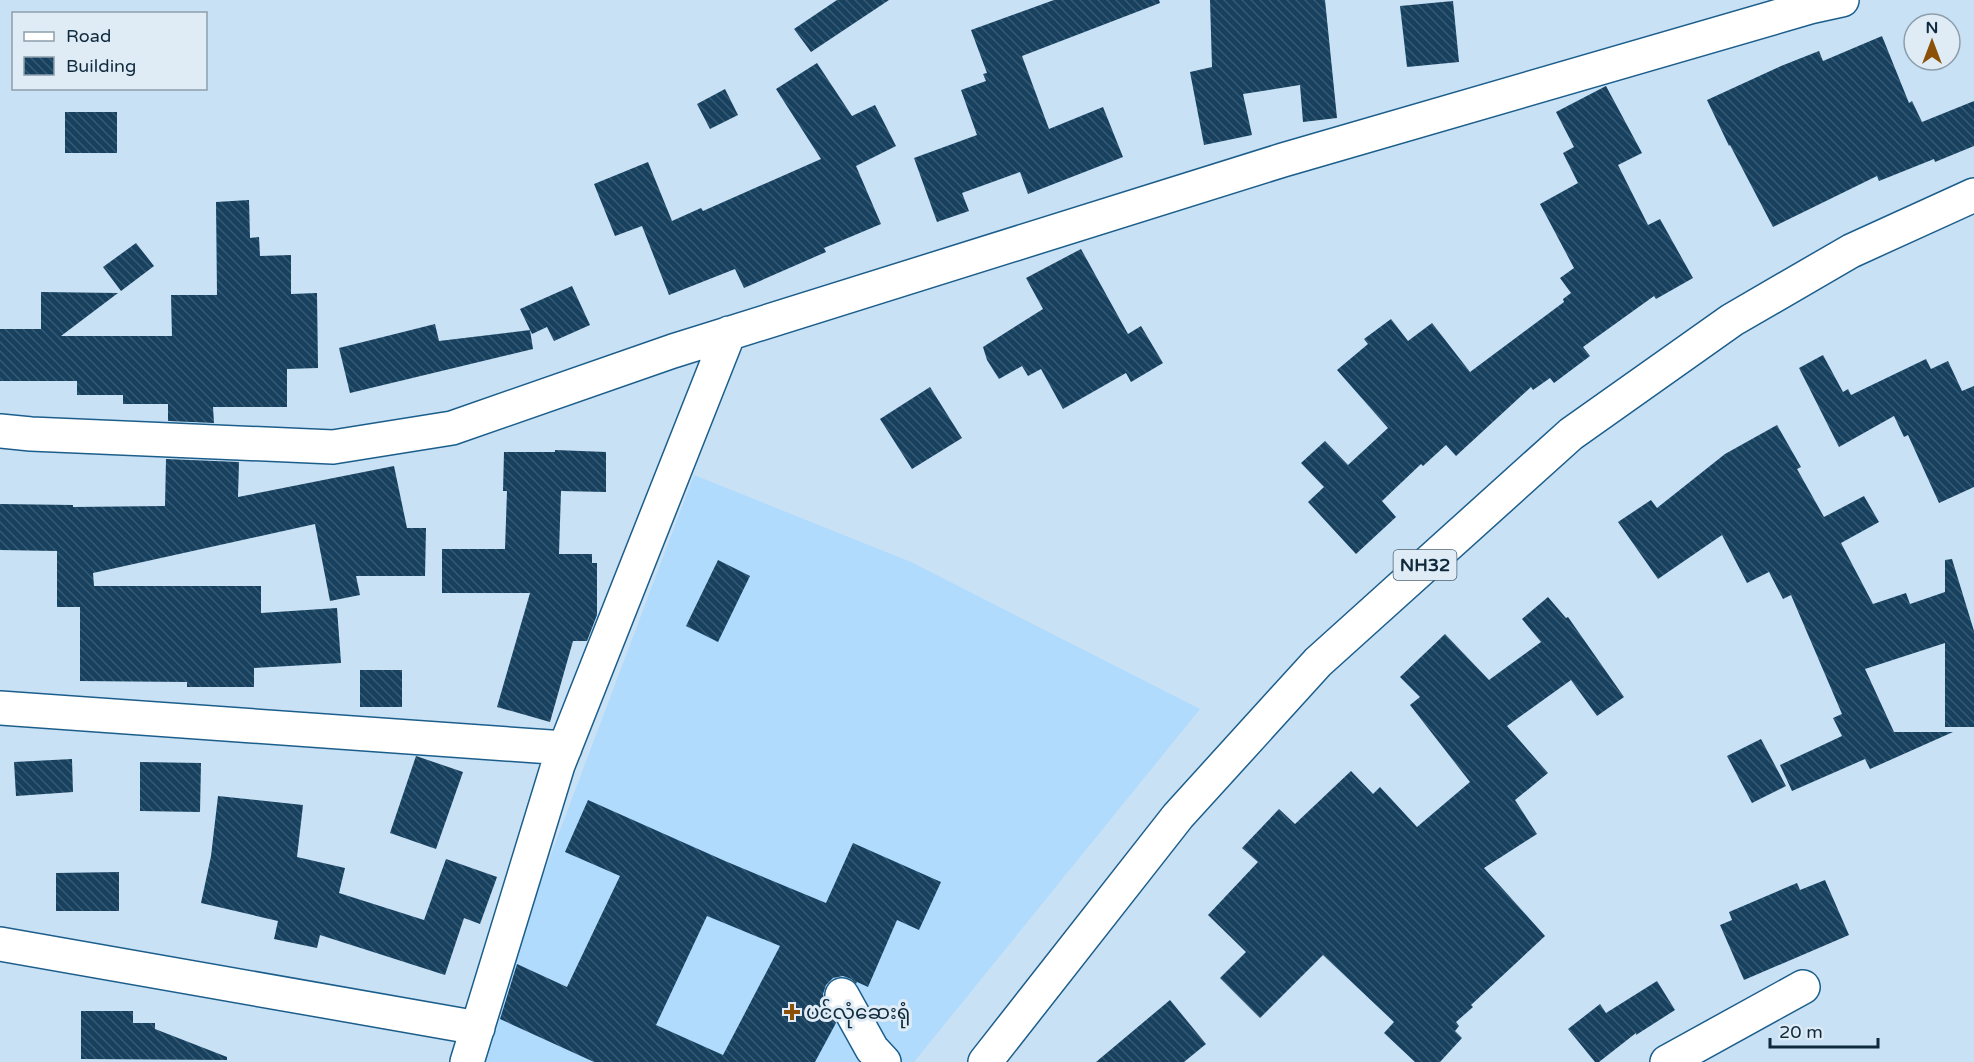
<svg xmlns="http://www.w3.org/2000/svg" width="1974" height="1062" viewBox="0 0 1974 1062" font-family="'Varela Round','Noto Sans Myanmar',sans-serif">
  <defs>
    <pattern id="building-back-hatch" width="6" height="6" patternUnits="userSpaceOnUse" patternTransform="scale(1.5)"><rect width="6" height="6" fill="#17415f"/><path d="M-1 5l2 2M0 0l6 6M5-1l2 2" fill="none" stroke="#375a73"/></pattern>
  </defs>
  <rect width="100%" height="100%" fill="#c8e1f5"/>
  <!-- built -->
  <path fill="#b1dbfd" d="M 694,475 L 911,562 L 1200,709 L 914,1062 L 478,1062 L 536,894 Z"/>
  <!-- building -->
  <path fill="url(#building-back-hatch)" fill-rule="evenodd" d="M 837,0 L 889,0 L 811,52 L 794,29 Z
    M 1054,0 L 1159,0 L 1160,3 L 1022,56 L 1049,129 L 1103,107 L 1123,157 L 1028,194 L 1020,172 L 962,193 L 969,211 L 937,222 L 914,158 L 977,135 L 961,90 L 986,81 L 983,74 L 987,73 L 971,30 Z
    M 1210,0 L 1325,0 L 1337,118 L 1303,122 L 1300,85 L 1243,94 L 1252,135 L 1204,145 L 1190,72 L 1212,67 Z
    M 1453,1 L 1459,62 L 1407,67 L 1400,6 Z
    M 1882,36 L 1909,103 L 1912,101 L 1922,122 L 1974,101 L 1974,146 L 1935,162 L 1934,159 L 1879,181 L 1877,176 L 1773,227 L 1730,145 L 1729,146 L 1707,100 L 1781,66 L 1819,51 L 1823,61 Z
    M 817,63 L 852,116 L 875,105 L 896,146 L 856,166 L 881,224 L 824,248 L 826,252 L 744,288 L 735,269 L 669,295 L 642,226 L 615,236 L 594,184 L 648,162 L 672,221 L 701,208 L 703,211 L 821,159 L 776,89 Z
    M 1606,86 L 1642,153 L 1618,165 L 1648,225 L 1660,219 L 1693,278 L 1656,299 L 1654,296 L 1583,347 L 1590,356 L 1554,383 L 1550,378 L 1533,390 L 1531,387 L 1456,456 L 1446,445 L 1423,466 L 1421,464 L 1382,501 L 1396,517 L 1356,554 L 1308,502 L 1324,487 L 1301,463 L 1325,441 L 1348,465 L 1388,428 L 1337,370 L 1368,344 L 1364,339 L 1391,319 L 1408,341 L 1432,323 L 1470,372 L 1564,302 L 1563,299 L 1571,293 L 1560,278 L 1574,268 L 1540,204 L 1578,183 L 1563,153 L 1574,147 L 1556,112 Z
    M 725,89 L 738,115 L 710,129 L 697,104 Z
    M 65,112 L 117,112 L 117,153 L 65,153 Z
    M 249,200 L 250,238 L 259,237 L 260,256 L 291,255 L 291,294 L 317,293 L 318,368 L 287,369 L 287,407 L 213,407 L 214,423 L 168,421 L 168,404 L 123,404 L 123,395 L 77,395 L 77,381 L 0,381 L 0,329 L 41,329 L 41,292 L 118,293 L 61,336 L 172,336 L 171,295 L 217,295 L 216,202 Z
    M 136,243 L 154,266 L 121,291 L 103,267 Z
    M 1081,249 L 1128,334 L 1141,326 L 1163,363 L 1131,382 L 1126,373 L 1063,409 L 1041,369 L 1028,376 L 1022,366 L 999,379 L 987,360 L 983,347 L 1043,309 L 1026,278 Z
    M 572,286 L 590,325 L 554,341 L 547,327 L 532,334 L 520,309 Z
    M 435,324 L 439,341 L 530,330 L 533,349 L 350,393 L 339,348 Z
    M 1823,355 L 1843,392 L 1848,389 L 1851,395 L 1926,359 L 1931,369 L 1948,361 L 1962,391 L 1974,386 L 1974,487 L 1939,503 L 1908,435 L 1904,437 L 1894,416 L 1839,447 L 1799,368 Z
    M 930,387 L 962,438 L 912,469 L 880,419 Z
    M 1777,425 L 1801,467 L 1797,469 L 1824,517 L 1864,496 L 1879,522 L 1841,543 L 1873,604 L 1906,593 L 1910,604 L 1945,592 L 1945,560 L 1952,559 L 1974,631 L 1974,727 L 1945,727 L 1945,643 L 1865,669 L 1894,732 L 1953,732 L 1870,769 L 1865,759 L 1792,791 L 1780,765 L 1842,736 L 1833,718 L 1842,714 L 1791,595 L 1783,599 L 1769,572 L 1747,583 L 1722,535 L 1658,579 L 1618,522 L 1651,500 L 1657,508 L 1725,454 Z
    M 555,450 L 606,452 L 606,492 L 561,491 L 559,554 L 592,554 L 592,563 L 597,563 L 597,615 L 587,641 L 573,641 L 550,722 L 497,707 L 530,593 L 442,593 L 442,549 L 505,549 L 507,491 L 503,491 L 504,452 L 555,452 Z
    M 166,459 L 239,462 L 238,497 L 394,466 L 407,528 L 426,528 L 425,576 L 356,576 L 360,595 L 330,601 L 315,524 L 93,573 L 94,586 L 261,586 L 261,613 L 337,608 L 341,663 L 254,668 L 254,687 L 187,687 L 187,682 L 80,681 L 80,607 L 57,607 L 57,551 L 0,550 L 0,504 L 73,505 L 73,507 L 165,506 Z
    M 718,560 L 750,576 L 718,642 L 686,626 Z
    M 1548,597 L 1566,618 L 1568,617 L 1624,697 L 1597,716 L 1571,680 L 1507,726 L 1548,773 L 1515,800 L 1537,834 L 1484,868 L 1545,936 L 1471,1005 L 1473,1007 L 1456,1022 L 1459,1026 L 1455,1031 L 1462,1038 L 1440,1062 L 1415,1062 L 1384,1033 L 1394,1022 L 1323,955 L 1260,1018 L 1220,978 L 1246,952 L 1208,915 L 1258,862 L 1242,848 L 1279,809 L 1295,824 L 1351,771 L 1373,794 L 1380,787 L 1417,827 L 1470,782 L 1410,705 L 1420,697 L 1400,677 L 1445,634 L 1489,680 L 1541,642 L 1522,619 Z
    M 360,670 L 402,670 L 402,707 L 360,707 Z
    M 1761,739 L 1786,786 L 1752,803 L 1727,756 Z
    M 416,756 L 463,772 L 436,849 L 390,833 Z
    M 72,759 L 73,792 L 16,796 L 14,762 Z
    M 140,762 L 201,763 L 200,812 L 140,811 Z
    M 218,796 L 303,805 L 297,857 L 345,868 L 339,893 L 424,920 L 446,859 L 497,877 L 480,924 L 464,918 L 445,975 L 320,935 L 317,948 L 274,939 L 278,921 L 201,903 L 211,856 Z
    M 588,800 L 725,861 L 826,903 L 853,843 L 941,882 L 919,930 L 897,920 L 868,987 L 857,982 L 856,984 L 851,979 L 843,976 L 833,978 L 826,985 L 823,994 L 825,1004 L 836,1023 L 815,1062 L 594,1062 L 500,1019 L 517,964 L 567,987 L 620,876 L 565,852 ZM 707,916 L 780,946 L 723,1055 L 656,1025 Z
    M 119,872 L 119,911 L 56,911 L 56,873 Z
    M 1825,880 L 1849,935 L 1744,980 L 1720,925 L 1732,920 L 1729,912 L 1797,883 L 1800,890 Z
    M 1657,981 L 1675,1010 L 1636,1035 L 1636,1033 L 1599,1062 L 1595,1062 L 1568,1029 L 1600,1004 L 1606,1013 Z
    M 1170,1000 L 1206,1044 L 1184,1062 L 1096,1062 Z
    M 81,1011 L 133,1011 L 133,1023 L 155,1023 L 155,1029 L 227,1057 L 227,1060 L 81,1059 Z"/>
  <g fill="none" stroke-linecap="round" stroke-linejoin="round">
    <!-- minor casing -->
    <g stroke="#1c5e8b" stroke-width="36">
      <path id="minor" d="M 0,431 L 31,434 L 333,447 L 452,428 L 673,351 L 1283,160 L 1810,7 L 1842,0
        M 0,708 L 565,748
        M 0,944 L 478,1028
        M 842,995 L 872,1049 L 884,1062
        M 467,1062 L 558,765 L 729,333
        M 1667,1062 L 1803,987"/>
    </g>
    <!-- highway casing -->
    <g stroke="#1c5e8b" stroke-width="36">
      <path id="highway" d="M 985,1062 L 1178,816 L 1318,662 L 1571,434 L 1732,320 L 1851,251 L 1974,195"/>
    </g>
    <!-- minor -->
    <use href="#minor" stroke="#fff" stroke-width="33"/>
    <!-- highway -->
    <use href="#highway" stroke="#fff" stroke-width="33"/>
  </g>
  <!-- markers -->
  <path fill="#8b5109" stroke="#dfecf6" stroke-width="2" d="M789 1003h6v6h6v6h-6v6h-6v-6h-6v-6h6z"/>
  <g text-anchor="middle" stroke-width="6" stroke-linejoin="round" paint-order="stroke">
    <!-- shield labels -->
    <rect fill="#dfecf6" stroke="#4d6474" stroke-width="1.5" x="1393.5" y="550" width="63" height="30" rx="4.5"/>
    <g font-size="18" font-weight="bold" fill="#0f2a3d">
      <text x="1425" y="571">NH32</text>
    </g>
    <!-- poi labels -->
    <g font-size="20" fill="#0f2a3d" stroke="#dfecf6" text-anchor="start">
      <text x="806" y="1019">ပင်လုံဆေးရုံ</text>
    </g>
  </g>
  <!-- legend -->
  <rect x="12" y="12" width="195" height="78" fill="#dfecf6" stroke="#8c9eac" stroke-width="1.5"/>
  <rect x="24" y="32" width="30" height="9" fill="#ffffff" stroke="#8c9eac" stroke-width="1.5"/>
  <text x="66" y="42" font-size="18" fill="#0f2a3d">Road</text>
  <rect x="24" y="57" width="30" height="18" fill="url(#building-back-hatch)" stroke="#8c9eac" stroke-width="1.5"/>
  <text x="66" y="72" font-size="18" fill="#0f2a3d">Building</text>
  <!-- north arrow -->
  <g transform="translate(1932 42)"><circle r="28" fill="#dfecf6" stroke="#8c9eac" stroke-width="1.5"/>
  <path d="M0-4.5L10 22L0 15L-10 22Z" fill="#8b5109"/>
  <text y="-9" font-size="16" font-weight="bold" text-anchor="middle" fill="#0f2a3d">N</text>
  </g>
  <!-- scale -->
  <path d="M1770 1038v9h108v-9" fill="none" stroke="#0f2a3d" stroke-width="3"/>
  <text x="1779" y="1038" font-size="18" fill="#0f2a3d" stroke="#dfecf6" stroke-width="4.5" paint-order="stroke">20 m</text>
</svg>
